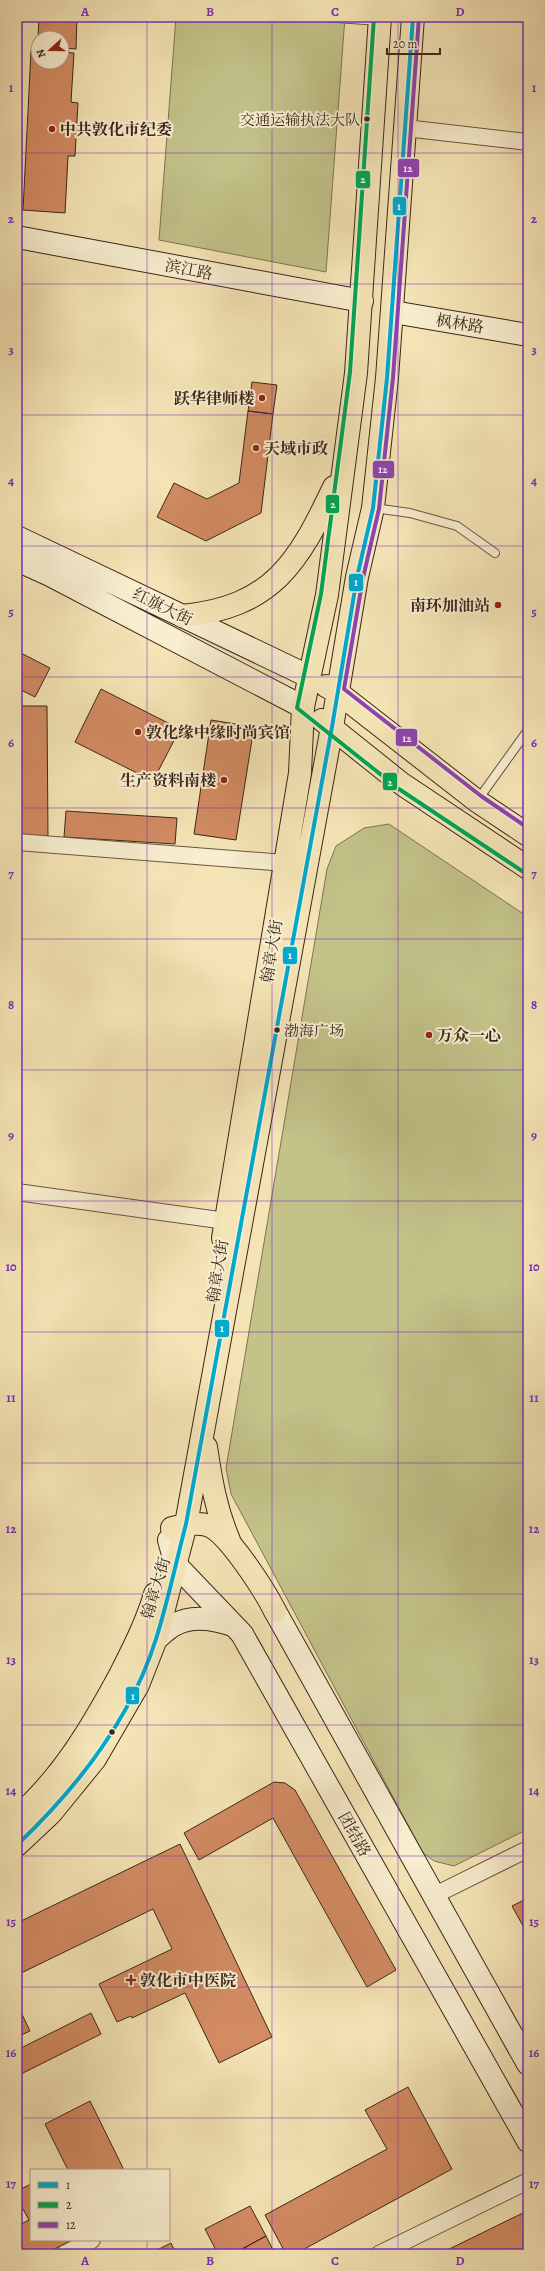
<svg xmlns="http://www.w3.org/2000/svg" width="545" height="2271" viewBox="0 0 545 2271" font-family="Alegreya,'Noto Serif SC',serif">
  <rect width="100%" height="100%" fill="#f5e5b6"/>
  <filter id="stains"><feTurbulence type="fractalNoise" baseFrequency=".005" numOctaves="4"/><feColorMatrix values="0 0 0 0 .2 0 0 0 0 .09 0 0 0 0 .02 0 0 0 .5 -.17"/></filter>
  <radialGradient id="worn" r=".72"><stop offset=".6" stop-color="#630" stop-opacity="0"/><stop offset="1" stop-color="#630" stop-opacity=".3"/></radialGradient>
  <!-- green -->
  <path fill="#c2c289" stroke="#7e7452" d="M 176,17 L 345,17 L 326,272 L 159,240 Z
    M 389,824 L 528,917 L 528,1829 L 454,1866 L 434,1861 L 423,1853 L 231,1494 L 226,1468 L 327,869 L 336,846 L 364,828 Z"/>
  <!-- building -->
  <path fill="#d38b62" stroke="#3b261a" d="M 39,17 L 77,17 L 76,49 L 62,48 L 62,38 L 38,38 Z
    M 31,51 L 38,51 L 38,62 L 62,62 L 62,52 L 74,53 L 71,102 L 78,103 L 75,156 L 68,156 L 65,213 L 23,210 Z
    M 252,382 L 277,385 L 273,414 L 248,411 Z
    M 248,411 L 273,414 L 261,513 L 206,541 L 157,517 L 174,483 L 207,499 L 239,483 Z
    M 17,651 L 50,668 L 35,697 L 17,688 Z
    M 101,689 L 180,729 L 153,781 L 75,742 Z
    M 17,706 L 47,706 L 48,838 L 17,839 Z
    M 211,720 L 254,727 L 236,840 L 194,834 Z
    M 66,811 L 177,818 L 175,844 L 64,837 Z
    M 274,1782 L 285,1783 L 295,1790 L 396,1970 L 367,1987 L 273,1818 L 199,1860 L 184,1833 Z
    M 180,1844 L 272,2037 L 219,2063 L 185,1993 L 132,2018 L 131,2016 L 117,2022 L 99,1984 L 172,1949 L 153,1909 L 17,1975 L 17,1923 Z
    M 528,1898 L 528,1935 L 512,1906 Z
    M 17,2004 L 30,2031 L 17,2037 Z
    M 91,2013 L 101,2034 L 17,2076 L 17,2050 Z
    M 408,2087 L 452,2169 L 295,2254 L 286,2254 L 265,2215 L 387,2149 L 365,2110 Z
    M 90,2101 L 124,2170 L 68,2170 L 45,2124 Z
    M 31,2184 L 31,2240 L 72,2240 L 45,2254 L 17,2254 L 17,2226 L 29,2220 L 17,2198 L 17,2191 Z
    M 250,2206 L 266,2236 L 233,2254 L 218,2254 L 205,2229 Z
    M 525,2212 L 528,2217 L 528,2254 L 439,2254 Z
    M 266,2236 L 275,2254 L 233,2254 Z
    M 171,2243 L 176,2254 L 149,2254 Z"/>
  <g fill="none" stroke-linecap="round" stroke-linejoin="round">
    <!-- lane casing -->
    <g stroke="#6a5641" stroke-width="10">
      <path id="lane" d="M 323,17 L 379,21
        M 374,508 L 410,513 L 457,526 L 495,553
        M 477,801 L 528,730"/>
    </g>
    <!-- street casing -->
    <g stroke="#6a5641" stroke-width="18">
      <path id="street" d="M 405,128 L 528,142
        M 17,842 L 285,863
        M 17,1192 L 226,1221
        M 433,1896 L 528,1849
        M 64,2254 L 92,2240
        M 379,2254 L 528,2181"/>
    </g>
    <!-- secondary casing -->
    <g stroke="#3b261a" stroke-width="24">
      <path id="secondary" d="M 17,237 L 362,301
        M 393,312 L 528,335
        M 17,537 L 308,676
        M 17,560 L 50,575 L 303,707
        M 169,1540 L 176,1565 L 242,1634 L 528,2141
        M 275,1611 L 528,2064
        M 156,1639 C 162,1634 168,1628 174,1625 C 191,1615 215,1619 233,1625"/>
    </g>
    <!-- primary casing -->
    <g stroke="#3b261a" stroke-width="24">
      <path id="primary" d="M 182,616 C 273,607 298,563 334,487
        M 326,686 L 337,692 L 477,801 L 528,835
        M 322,720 L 402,784 L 528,868
        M 223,1238 L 300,773 L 303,707 L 327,595 L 356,373 L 380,17
        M 206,1447 C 211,1480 216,1510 229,1540
        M 172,1528 C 183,1525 202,1521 212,1527 C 231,1538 265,1591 275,1611
        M 17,1817 C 62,1778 92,1727 120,1675 C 133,1649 147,1622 155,1594
        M 17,1845 L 51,1813 L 95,1759 L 138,1685 L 156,1639 L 186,1524 L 332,727 L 357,577 L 373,508 L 387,378 L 413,17"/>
    </g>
    <!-- lane -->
    <use href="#lane" stroke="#f8eed0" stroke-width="8"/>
    <!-- street -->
    <use href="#street" stroke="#f8eed0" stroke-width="16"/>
    <!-- secondary -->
    <use href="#secondary" stroke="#f8eed0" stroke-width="22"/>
    <!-- primary -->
    <use href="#primary" stroke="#f5e5b6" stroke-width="22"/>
    <!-- bus-1 casing -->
    <g stroke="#f8eed0" stroke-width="7">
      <path id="bus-1" d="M 17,1845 C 77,1788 131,1719 156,1639 C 168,1601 176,1562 186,1524 L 332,727 L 357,577 L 373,508 L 387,378 L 413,17"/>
    </g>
    <!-- bus-2 casing -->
    <g stroke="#f8eed0" stroke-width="7">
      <path id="bus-2" d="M 374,17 L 350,372 L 321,594 L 297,708 L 399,789 L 525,873"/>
    </g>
    <!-- bus-3 casing -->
    <g stroke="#f8eed0" stroke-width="7">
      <path id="bus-3" d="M 419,17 L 393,378 L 379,509 L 363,578 L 344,689 L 481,796 L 528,828"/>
    </g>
    <!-- bus-1 -->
    <use href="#bus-1" stroke="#00a9ce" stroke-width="4"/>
    <!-- bus-2 -->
    <use href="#bus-2" stroke="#00a651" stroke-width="4"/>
    <!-- bus-3 -->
    <use href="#bus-3" stroke="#8e44ad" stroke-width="4"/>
  </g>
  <!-- grid -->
  <path fill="none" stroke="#7b2cbf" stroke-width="1" stroke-opacity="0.55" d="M 147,17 L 147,2170M 272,17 L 272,2254M 398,17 L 398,2254M 17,153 L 528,153M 17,284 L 528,284M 17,415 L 528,415M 17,546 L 528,546M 17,677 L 528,677M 17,808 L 528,808M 17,939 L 528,939M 17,1070 L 528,1070M 17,1201 L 528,1201M 17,1332 L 528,1332M 17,1463 L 528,1463M 17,1594 L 528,1594M 17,1725 L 528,1725M 17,1856 L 528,1856M 17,1987 L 528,1987M 17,2118 L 528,2118M 147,2240 L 147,2254"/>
  <!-- markers -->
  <g fill="#3b261a" stroke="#f8eed0" stroke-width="1.5">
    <circle cx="367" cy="119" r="3.5"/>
    <circle cx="277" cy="1030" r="3.5"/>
    <circle cx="112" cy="1732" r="3.5"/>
  </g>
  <g fill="#8f2418" stroke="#f8eed0" stroke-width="1.5">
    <circle cx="52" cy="129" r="4"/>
    <circle cx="262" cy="398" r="4"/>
    <circle cx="256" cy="448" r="4"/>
    <circle cx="498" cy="605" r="4"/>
    <circle cx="138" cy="732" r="4"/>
    <circle cx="224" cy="780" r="4"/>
    <circle cx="429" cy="1035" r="4"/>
    <path d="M129 1974h4v4h4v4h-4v4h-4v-4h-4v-4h4z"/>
  </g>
  <g text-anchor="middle" stroke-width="4" stroke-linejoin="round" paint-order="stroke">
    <!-- bus labels -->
    <g font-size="15" fill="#3b261a" stroke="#f8eed0" text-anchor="end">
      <text x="360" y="125">交通运输执法大队</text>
      <text x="284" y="1036" text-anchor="start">渤海广场</text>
    </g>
    <!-- poi labels -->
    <g font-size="16" font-weight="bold" fill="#3b261a" stroke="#f8eed0" text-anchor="start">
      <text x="60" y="135">中共敦化市纪委</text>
      <text x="254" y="404" text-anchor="end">跃华律师楼</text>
      <text x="264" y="454">天域市政</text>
      <text x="490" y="611" text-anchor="end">南环加油站</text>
      <text x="146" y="738">敦化缘中缘时尚宾馆</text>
      <text x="216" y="786" text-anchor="end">生产资料南楼</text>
      <text x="437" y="1041">万众一心</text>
      <text x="140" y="1986">敦化市中医院</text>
    </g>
    <!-- street labels -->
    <g font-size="16" fill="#3b261a" stroke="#f8eed0">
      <text transform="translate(189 269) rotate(11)" y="6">滨江路</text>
      <text transform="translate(460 323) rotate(9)" y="6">枫林路</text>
      <text transform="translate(163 606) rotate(26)" y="6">红旗大街</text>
      <text transform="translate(271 951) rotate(-81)" y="6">翰章大街</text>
      <text transform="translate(217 1271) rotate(-81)" y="6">翰章大街</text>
      <text transform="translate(155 1588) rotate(-73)" y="6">翰章大街</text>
      <text transform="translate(355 1834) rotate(61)" y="6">团结路</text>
    </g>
  </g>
  <g stroke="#f8eed0" stroke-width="1.5">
    <rect x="397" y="158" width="23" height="20" rx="4" fill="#8e44ad"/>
    <rect x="355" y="170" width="16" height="19" rx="4" fill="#00a651"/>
    <rect x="392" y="196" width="15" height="20" rx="4" fill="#00a9ce"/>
    <rect x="372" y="460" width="23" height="19" rx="4" fill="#8e44ad"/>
    <rect x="325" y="494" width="15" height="20" rx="4" fill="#00a651"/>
    <rect x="348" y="573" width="16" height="19" rx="4" fill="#00a9ce"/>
    <rect x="395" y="728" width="23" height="19" rx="4" fill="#8e44ad"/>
    <rect x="382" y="772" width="16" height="19" rx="4" fill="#00a651"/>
    <rect x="282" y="946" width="16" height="19" rx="4" fill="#00a9ce"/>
    <rect x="214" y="1319" width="16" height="19" rx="4" fill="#00a9ce"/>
    <rect x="125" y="1686" width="15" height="19" rx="4" fill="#00a9ce"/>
  </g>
  <g font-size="11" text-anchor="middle" font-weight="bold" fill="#fff">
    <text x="408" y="172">12</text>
    <text x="363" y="183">2</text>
    <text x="399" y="210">1</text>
    <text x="383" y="473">12</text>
    <text x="333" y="508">2</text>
    <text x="356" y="586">1</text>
    <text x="407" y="742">12</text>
    <text x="390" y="786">2</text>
    <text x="290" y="959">1</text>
    <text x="222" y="1332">1</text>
    <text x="133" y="1700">1</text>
  </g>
  <!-- margin -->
  <rect width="545" height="2271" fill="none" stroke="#f5e5b6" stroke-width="44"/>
  <!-- legend -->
  <rect x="30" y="2169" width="140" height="72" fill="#f8eed0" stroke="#ac9e87"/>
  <rect x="38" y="2182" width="20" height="6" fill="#00a9ce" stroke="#ac9e87"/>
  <text x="66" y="2189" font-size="12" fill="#3b261a">1</text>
  <rect x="38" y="2202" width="20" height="6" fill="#00a651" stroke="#ac9e87"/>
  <text x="66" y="2209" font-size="12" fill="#3b261a">2</text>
  <rect x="38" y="2222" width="20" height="6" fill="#8e44ad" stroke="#ac9e87"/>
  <text x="66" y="2229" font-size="12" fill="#3b261a">12</text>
  <!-- north arrow -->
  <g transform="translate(50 50) rotate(249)"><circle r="19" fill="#f8eed0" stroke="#ac9e87"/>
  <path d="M0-3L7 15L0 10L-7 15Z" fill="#8f2418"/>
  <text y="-6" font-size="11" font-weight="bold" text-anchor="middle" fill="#3b261a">N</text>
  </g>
  <!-- scale -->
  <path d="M387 48v6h53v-6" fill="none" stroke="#3b261a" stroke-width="2"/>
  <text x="393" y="48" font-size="12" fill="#3b261a" stroke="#f8eed0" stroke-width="3" paint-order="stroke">20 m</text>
  <rect x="22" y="22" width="501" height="2227" fill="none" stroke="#7b2cbf" stroke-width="1.5"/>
  <g font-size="13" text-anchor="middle" font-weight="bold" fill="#7b2cbf">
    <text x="85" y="16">A</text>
    <text x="210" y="16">B</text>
    <text x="335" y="16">C</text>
    <text x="460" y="16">D</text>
    <text x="11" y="92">1</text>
    <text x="534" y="92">1</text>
    <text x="11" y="223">2</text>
    <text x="534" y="223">2</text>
    <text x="11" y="354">3</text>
    <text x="534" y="354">3</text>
    <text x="11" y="485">4</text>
    <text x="534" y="485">4</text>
    <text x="11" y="616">5</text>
    <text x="534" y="616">5</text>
    <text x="11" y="747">6</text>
    <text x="534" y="747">6</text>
    <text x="11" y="878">7</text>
    <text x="534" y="878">7</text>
    <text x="11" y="1009">8</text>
    <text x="534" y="1009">8</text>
    <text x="11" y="1140">9</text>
    <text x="534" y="1140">9</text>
    <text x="11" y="1271">10</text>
    <text x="534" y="1271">10</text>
    <text x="11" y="1402">11</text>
    <text x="534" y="1402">11</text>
    <text x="11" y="1533">12</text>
    <text x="534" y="1533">12</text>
    <text x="11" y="1664">13</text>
    <text x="534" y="1664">13</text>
    <text x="11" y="1795">14</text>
    <text x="534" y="1795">14</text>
    <text x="11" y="1926">15</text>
    <text x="534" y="1926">15</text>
    <text x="11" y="2057">16</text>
    <text x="534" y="2057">16</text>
    <text x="11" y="2188">17</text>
    <text x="534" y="2188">17</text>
    <text x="85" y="2265">A</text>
    <text x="210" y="2265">B</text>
    <text x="335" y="2265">C</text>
    <text x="460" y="2265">D</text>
  </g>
  <rect width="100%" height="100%" filter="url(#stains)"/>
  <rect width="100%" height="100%" fill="url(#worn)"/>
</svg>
